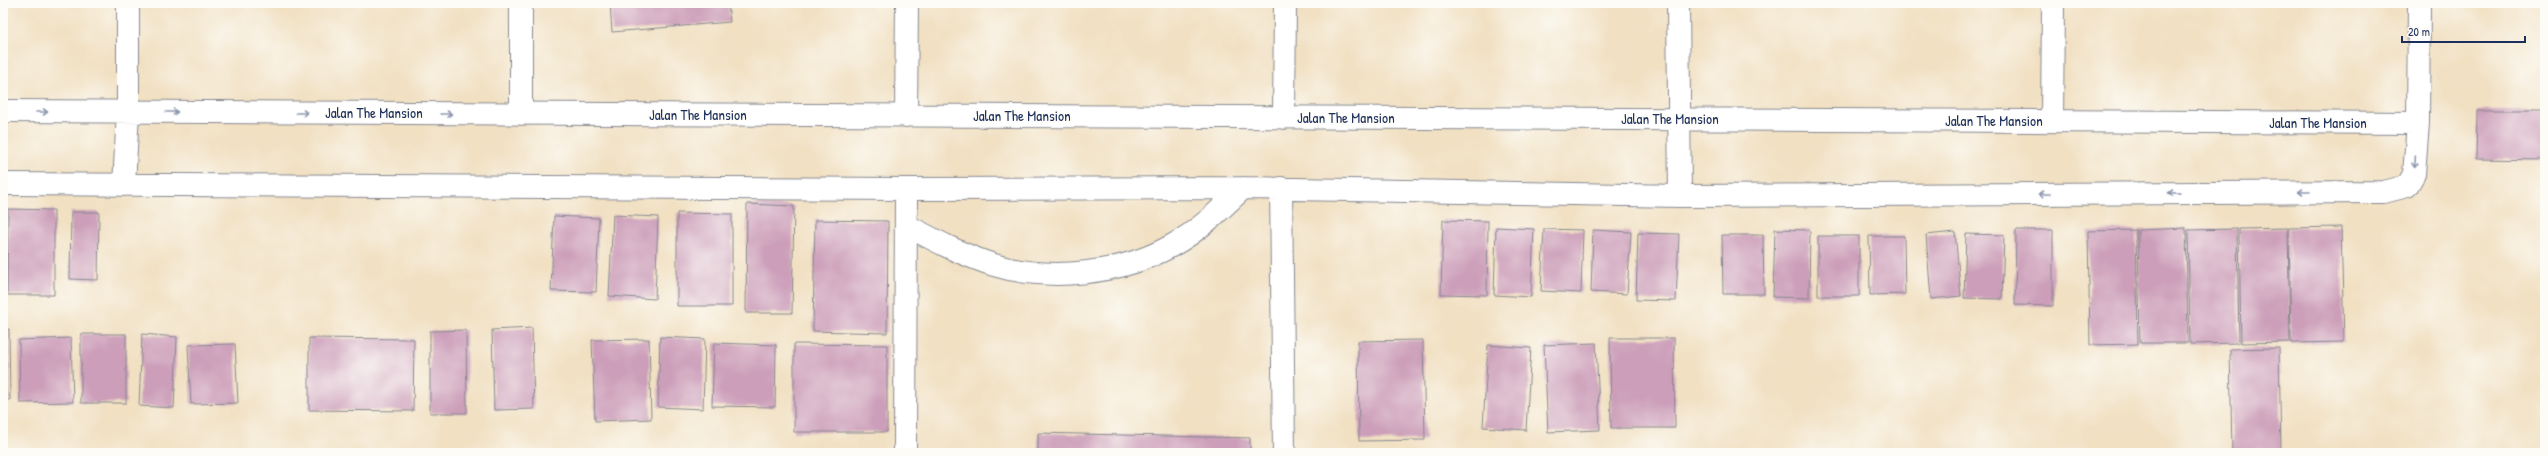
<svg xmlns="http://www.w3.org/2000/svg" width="2548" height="456" viewBox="0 0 2548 456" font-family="'Patrick Hand',sans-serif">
  <rect width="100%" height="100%" fill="#fdfcf7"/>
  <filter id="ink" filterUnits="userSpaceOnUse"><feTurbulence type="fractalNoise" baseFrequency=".025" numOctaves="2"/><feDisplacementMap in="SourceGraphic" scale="8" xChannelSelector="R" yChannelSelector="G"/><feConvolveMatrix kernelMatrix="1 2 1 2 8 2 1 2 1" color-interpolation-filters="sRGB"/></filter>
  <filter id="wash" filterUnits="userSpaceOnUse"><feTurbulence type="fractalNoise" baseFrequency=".012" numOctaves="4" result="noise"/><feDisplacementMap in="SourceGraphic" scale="16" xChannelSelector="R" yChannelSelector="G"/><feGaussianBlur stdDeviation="0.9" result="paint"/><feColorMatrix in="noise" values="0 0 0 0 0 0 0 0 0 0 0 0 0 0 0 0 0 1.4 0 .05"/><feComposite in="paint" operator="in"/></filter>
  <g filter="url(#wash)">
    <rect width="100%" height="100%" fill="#f1e0c2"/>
    <g id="blocks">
      <!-- building -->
      <path fill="#cc9eb9" d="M 610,3 L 728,3 L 730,22 L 612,32 Z
        M 2477,110 L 2545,110 L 2545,160 L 2476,159 Z
        M 747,204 L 794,206 L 792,313 L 746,313 Z
        M 8,209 L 54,210 L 54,295 L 7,295 Z
        M 71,212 L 99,212 L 98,280 L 70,279 Z
        M 677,213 L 732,214 L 732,306 L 677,306 Z
        M 613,215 L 658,217 L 655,299 L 609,296 Z
        M 554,216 L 599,218 L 596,292 L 551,291 Z
        M 815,220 L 888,221 L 887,333 L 813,331 Z
        M 1443,220 L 1488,221 L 1487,295 L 1441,294 Z
        M 1496,227 L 1534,229 L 1531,297 L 1494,295 Z
        M 2341,227 L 2344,342 L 2291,343 L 2289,228 Z
        M 2186,228 L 2188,343 L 2140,343 L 2138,230 Z
        M 2288,228 L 2290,342 L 2241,343 L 2239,229 Z
        M 1544,229 L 1583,230 L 1581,293 L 1541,291 Z
        M 1775,229 L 1810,230 L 1809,298 L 1773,297 Z
        M 2237,229 L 2239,343 L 2190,344 L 2188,230 Z
        M 1593,230 L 1631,232 L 1627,294 L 1591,292 Z
        M 2016,230 L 2053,230 L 2053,306 L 2015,305 Z
        M 2136,230 L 2138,344 L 2090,345 L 2088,231 Z
        M 1955,232 L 1961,296 L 1931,299 L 1926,235 Z
        M 1638,233 L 1679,234 L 1676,301 L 1636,300 Z
        M 1966,234 L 2004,235 L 2002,299 L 1964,298 Z
        M 1722,235 L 1763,235 L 1764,294 L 1723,294 Z
        M 1818,236 L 1859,236 L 1859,296 L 1818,296 Z
        M 1869,236 L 1904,236 L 1905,294 L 1870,295 Z
        M 532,328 L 534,409 L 494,410 L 492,330 Z
        M 9,329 L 10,400 L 3,400 L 3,330 Z
        M 466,330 L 467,413 L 430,413 L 430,331 Z
        M 81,334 L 126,334 L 126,403 L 81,403 Z
        M 142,334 L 177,337 L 174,408 L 139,406 Z
        M 660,337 L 705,339 L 703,409 L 658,407 Z
        M 71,338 L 73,402 L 20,403 L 19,340 Z
        M 309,338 L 414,339 L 413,411 L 309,410 Z
        M 1610,338 L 1674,338 L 1675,428 L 1611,428 Z
        M 649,339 L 651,419 L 595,421 L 592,340 Z
        M 1423,340 L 1425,440 L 1359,441 L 1358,341 Z
        M 714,343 L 776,345 L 775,407 L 712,406 Z
        M 1596,343 L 1600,430 L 1548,432 L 1544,345 Z
        M 235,344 L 238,403 L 191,404 L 188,345 Z
        M 794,344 L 887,345 L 887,432 L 794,432 Z
        M 1488,345 L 1531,348 L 1526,430 L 1483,427 Z
        M 2279,348 L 2281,453 L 2232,453 L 2230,349 Z
        M 1038,433 L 1250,438 L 1250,453 L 1038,453 Z"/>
    </g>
  </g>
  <g filter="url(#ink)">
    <use href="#blocks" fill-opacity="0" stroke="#868890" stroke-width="1"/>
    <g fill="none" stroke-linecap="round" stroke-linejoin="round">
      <!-- minor casing -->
      <g stroke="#868890" stroke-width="24">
        <path id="minor" d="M 1678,3 L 1680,196
          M 3,111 L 2418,123
          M 521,114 L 521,3
          M 906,116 L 907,3
          M 1284,118 L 1285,3
          M 2052,121 L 2053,3
          M 3,184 L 906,189 L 1243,188 L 1680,196 L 2384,192 L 2407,186 L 2414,174 L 2418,123 L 2419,3
          M 124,185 L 128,112 L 128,3
          M 1281,188 L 1284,453
          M 906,225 C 934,240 962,255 994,265 C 1050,282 1122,274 1173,245 C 1200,230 1221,209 1243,188
          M 905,453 L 906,189"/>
      </g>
      <!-- minor -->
      <use href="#minor" stroke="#fff" stroke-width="22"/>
    </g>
    <!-- one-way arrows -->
    <defs><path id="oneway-shaft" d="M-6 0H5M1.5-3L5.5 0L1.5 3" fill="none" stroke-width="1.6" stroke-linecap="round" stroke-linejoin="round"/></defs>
    <g stroke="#8d97ae">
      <use href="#oneway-shaft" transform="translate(42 112)"/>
      <use href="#oneway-shaft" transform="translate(172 112)"/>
      <use href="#oneway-shaft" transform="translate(302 113)"/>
      <use href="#oneway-shaft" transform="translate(446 114)"/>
      <use href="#oneway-shaft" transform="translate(2415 162) rotate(94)"/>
      <use href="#oneway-shaft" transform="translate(2304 192) rotate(180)"/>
      <use href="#oneway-shaft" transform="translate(2174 193) rotate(180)"/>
      <use href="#oneway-shaft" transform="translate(2044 194) rotate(180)"/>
    </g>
  </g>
  <g text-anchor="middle" stroke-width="3" stroke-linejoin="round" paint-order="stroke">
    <!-- street labels -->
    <g font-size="15" fill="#1b2f5e" stroke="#fdfcf7">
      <text x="374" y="118">Jalan The Mansion</text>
      <text x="698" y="120">Jalan The Mansion</text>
      <text x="1022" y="121">Jalan The Mansion</text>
      <text x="1346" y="123">Jalan The Mansion</text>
      <text x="1670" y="124">Jalan The Mansion</text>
      <text x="1994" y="126">Jalan The Mansion</text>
      <text x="2318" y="128">Jalan The Mansion</text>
    </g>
  </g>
  <!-- margin -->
  <rect width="2548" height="456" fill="none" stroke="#fdfcf7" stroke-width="16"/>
  <!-- scale -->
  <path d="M2402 36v6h123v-6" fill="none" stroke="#1b2f5e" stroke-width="2"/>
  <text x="2408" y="36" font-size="12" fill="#1b2f5e" stroke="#fdfcf7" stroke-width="3" paint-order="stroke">20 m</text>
</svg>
